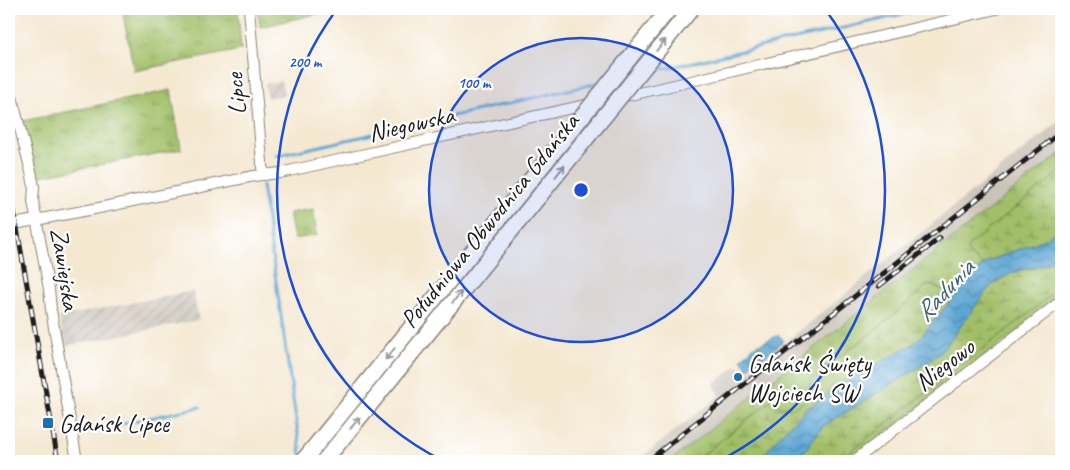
<svg xmlns="http://www.w3.org/2000/svg" width="1070" height="470" viewBox="0 0 1070 470" font-family="Caveat,sans-serif">
  <defs>
    <pattern id="industrial-furrows" width="10" height="10" patternUnits="userSpaceOnUse" patternTransform="scale(1.25)"><rect width="10" height="10" fill="#cac3b8"/><path d="M-1 1l2-2M0 10L10 0M9 11l2-2" fill="none" stroke="#ada79e"/></pattern>
    <pattern id="grass-tufts" width="24" height="20" patternUnits="userSpaceOnUse" patternTransform="scale(1.25)"><rect width="24" height="20" fill="#a0bf67"/><path d="M3 7l-1-3M5 7V3M7 7l1-3M15 17l-1-3M17 17v-4M19 17l1-3" fill="none" stroke="#829a54"/></pattern>
    <pattern id="wetland-marsh" width="20" height="14" patternUnits="userSpaceOnUse" patternTransform="scale(1.25)"><rect width="20" height="14" fill="#a0bf67"/><path d="M1 5h8M5 5V1M11 12h8M15 12V8" fill="none" stroke="#829a54"/></pattern>
    <pattern id="water-waves" width="16" height="10" patternUnits="userSpaceOnUse" patternTransform="scale(1.25)"><rect width="16" height="10" fill="#5da6d4"/><path d="M0 5q4-4 8 0t8 0" fill="none" stroke="#4c86ab"/></pattern>
  </defs>
  <rect width="100%" height="100%" fill="#fff"/>
  <filter id="ink" filterUnits="userSpaceOnUse"><feTurbulence type="fractalNoise" baseFrequency=".02" numOctaves="2"/><feDisplacementMap in="SourceGraphic" scale="10" xChannelSelector="R" yChannelSelector="G"/><feConvolveMatrix kernelMatrix="1 2 1 2 8 2 1 2 1" color-interpolation-filters="sRGB"/></filter>
  <filter id="wash" filterUnits="userSpaceOnUse"><feTurbulence type="fractalNoise" baseFrequency=".0096" numOctaves="4" result="noise"/><feDisplacementMap in="SourceGraphic" scale="20" xChannelSelector="R" yChannelSelector="G"/><feGaussianBlur stdDeviation="1.12" result="paint"/><feColorMatrix in="noise" values="0 0 0 0 0 0 0 0 0 0 0 0 0 0 0 0 0 1.4 0 .05"/><feComposite in="paint" operator="in"/></filter>
  <g filter="url(#wash)">
    <rect width="100%" height="100%" fill="#f4e8d1"/>
    <!-- industrial -->
    <path fill="url(#industrial-furrows)" d="M 281,81 L 284,95 L 267,98 L 265,84 Z
      M 193,291 L 199,320 L 65,346 L 59,317 Z"/>
    <!-- railway -->
    <path fill="#cac3b8" d="M 1061,120 L 1061,153 L 670,461 L 637,461 L 720,395 L 713,384 L 738,365 L 746,374 Z"/>
    <!-- grass -->
    <path fill="url(#grass-tufts)" stroke="#5e6e42" d="M 148,9 L 238,9 L 241,50 L 134,71 L 123,14 Z
      M 257,9 L 339,9 L 260,27 Z
      M 171,90 L 181,149 L 37,177 L 23,121 Z
      M 1061,153 L 1061,171 L 970,244 L 968,253 L 983,265 L 965,283 L 949,289 L 940,289 L 931,284 L 928,284 C 911,299 894,315 876,329 C 858,344 838,356 821,371 C 818,374 813,378 810,382 C 805,390 809,400 799,405 C 789,412 780,408 772,400 L 695,461 L 670,461 Z
      M 313,209 L 317,235 L 294,239 L 289,213 Z
      M 1061,287 L 1061,298 L 849,461 L 838,461 Z"/>
    <!-- wetland -->
    <path fill="url(#wetland-marsh)" stroke="#5e6e42" d="M 1061,171 L 1061,227 L 1045,239 L 989,261 L 983,265 L 968,253 L 967,249 L 970,244 Z
      M 1061,255 L 1061,287 L 1030,312 L 838,461 L 797,461 L 823,426 L 928,362 L 941,352 L 949,342 L 988,289 C 997,281 1008,274 1020,270 C 1025,269 1030,269 1036,267 C 1045,265 1054,260 1061,255 Z
      M 961,283 L 965,283 L 921,337 L 911,345 C 880,364 845,381 815,403 C 795,417 774,441 760,461 L 695,461 L 772,400 C 780,408 789,412 799,405 C 809,400 805,390 810,382 C 813,378 818,374 821,371 C 837,357 856,345 873,332 C 892,317 910,300 928,284 C 933,285 936,288 940,289 C 947,290 955,287 961,283 Z"/>
    <!-- water -->
    <path fill="url(#water-waves)" stroke="#3c6178" d="M 1061,227 L 1061,255 L 1054,260 L 1037,267 L 1021,270 L 1010,274 L 997,281 L 988,289 L 949,342 L 941,352 L 928,362 L 823,426 L 797,461 L 760,461 C 774,441 795,417 815,403 C 844,381 880,363 911,345 L 921,337 L 968,279 L 978,269 L 989,261 L 1045,239 Z
      M 779,335 L 784,341 L 748,369 L 741,359 L 753,347 Z"/>
    <g fill="none" stroke-linecap="round" stroke-linejoin="round">
      <!-- stream -->
      <path stroke="#5da6d4" stroke-width="3" d="M 646,73 L 922,10 L 921,9
        M 276,156 L 603,82
        M 262,185 L 301,454
        M 85,432 L 200,407"/>
    </g>
  </g>
  <g filter="url(#ink)">
    <g fill="none" stroke-linecap="round" stroke-linejoin="round">
      <!-- minor casing -->
      <g stroke="#888276" stroke-width="12">
        <path id="minor" d="M 249,9 L 262,162 L 262,168 L 266,175
          M 9,85 L 32,176 L 34,187 L 33,201 L 49,289 L 51,310 L 77,461
          M 9,225 L 94,209 L 254,176 L 280,173 L 666,87 L 996,9
          M 854,461 L 1061,301"/>
      </g>
      <!-- highway casing -->
      <g stroke="#888276" stroke-width="18">
        <path id="highway" d="M 619,71 L 669,9
          M 632,82 L 691,9"/>
      </g>
      <!-- minor -->
      <use href="#minor" stroke="#fff" stroke-width="10"/>
      <!-- highway -->
      <use href="#highway" stroke="#fff" stroke-width="15"/>
      <!-- rail casing -->
      <g stroke="#1c1c1c" stroke-width="5">
        <path id="rail" d="M 9,183 L 58,461
          M 879,286 L 940,238
          M 648,461 L 1061,132"/>
      </g>
      <!-- rail -->
      <use href="#rail" stroke="#fff" stroke-width="3" stroke-dasharray="9" stroke-linecap="butt"/>
      <!-- highway-bridge casing -->
      <g stroke="#888276" stroke-width="18" stroke-linecap="butt">
        <path id="highway-bridge" d="M 303,461 L 619,71
          M 324,461 L 632,82"/>
      </g>
      <!-- highway-bridge -->
      <use href="#highway-bridge" stroke="#fff" stroke-width="15"/>
    </g>
    <!-- one-way arrows -->
    <defs><path id="oneway-shaft" d="M-6 0H5M1.5-3L5.5 0L1.5 3" fill="none" stroke-width="1.6" stroke-linecap="round" stroke-linejoin="round" transform="scale(1.25)"/></defs>
    <g stroke="#999">
      <use href="#oneway-shaft" transform="translate(661 45) rotate(-51)"/>
      <use href="#oneway-shaft" transform="translate(560 171) rotate(-51)"/>
      <use href="#oneway-shaft" transform="translate(457 297) rotate(-51)"/>
      <use href="#oneway-shaft" transform="translate(390 354) rotate(129)"/>
      <use href="#oneway-shaft" transform="translate(355 423) rotate(-51)"/>
    </g>
  </g>
  <!-- distance rings -->
  <circle cx="581" cy="190" r="152" fill="#1d4ed8" fill-opacity=".12"/>
  <g fill="none" stroke="#1d4ed8" stroke-width="2.5">
    <circle cx="581" cy="190" r="152"/>
    <path d="M443 461A304 304 0 0 1 337 9M825 9A304 304 0 0 1 719 461"/>
  </g>
  <!-- markers -->
  <g fill="#1f6fb2" stroke="#fff" stroke-width="2">
    <circle cx="738" cy="377" r="5"/>
    <rect x="42" y="417" width="12" height="12" rx="2.5"/>
  </g>
  <g text-anchor="middle" stroke-width="4.5" stroke-linejoin="round" paint-order="stroke">
    <!-- street labels -->
    <g font-size="25" fill="#1c1c1c" stroke="#fff">
      <text transform="translate(235 94) rotate(-95)" y="9">Lipce</text>
      <text transform="translate(411 123) rotate(-13)" y="9">Niegowska</text>
      <text transform="translate(489 220) rotate(-51)" y="9">Południowa Obwodnica Gdańska</text>
      <text transform="translate(66 269) rotate(81)" y="9">Zawiejska</text>
      <text transform="translate(944 364) rotate(-38)" y="9">Niegowo</text>
    </g>
    <!-- poi labels -->
    <g font-size="25" fill="#1c1c1c" stroke="#fff" text-anchor="start">
      <text x="748" y="372">Gdańsk Święty<tspan x="748" dy="29">Wojciech SW</tspan></text>
      <text x="59" y="432">Gdańsk Lipce</text>
    </g>
    <!-- water labels -->
    <g font-size="26" font-style="italic" fill="#3c6178" stroke="#fff">
      <text transform="translate(944 290) rotate(-47)" y="9">Radunia</text>
    </g>
  </g>
  <circle cx="581" cy="190" r="8" fill="#1d4ed8" stroke="#fff" stroke-width="2.5"/>
  <g font-size="15" text-anchor="middle" font-weight="bold" fill="#1d4ed8" stroke="#fff" stroke-width="4.5" stroke-linejoin="round" paint-order="stroke">
    <text x="305" y="67">200 m</text>
    <text x="474" y="88">100 m</text>
  </g>
  <!-- margin -->
  <rect width="1070" height="470" fill="none" stroke="#fff" stroke-width="30"/>
</svg>
